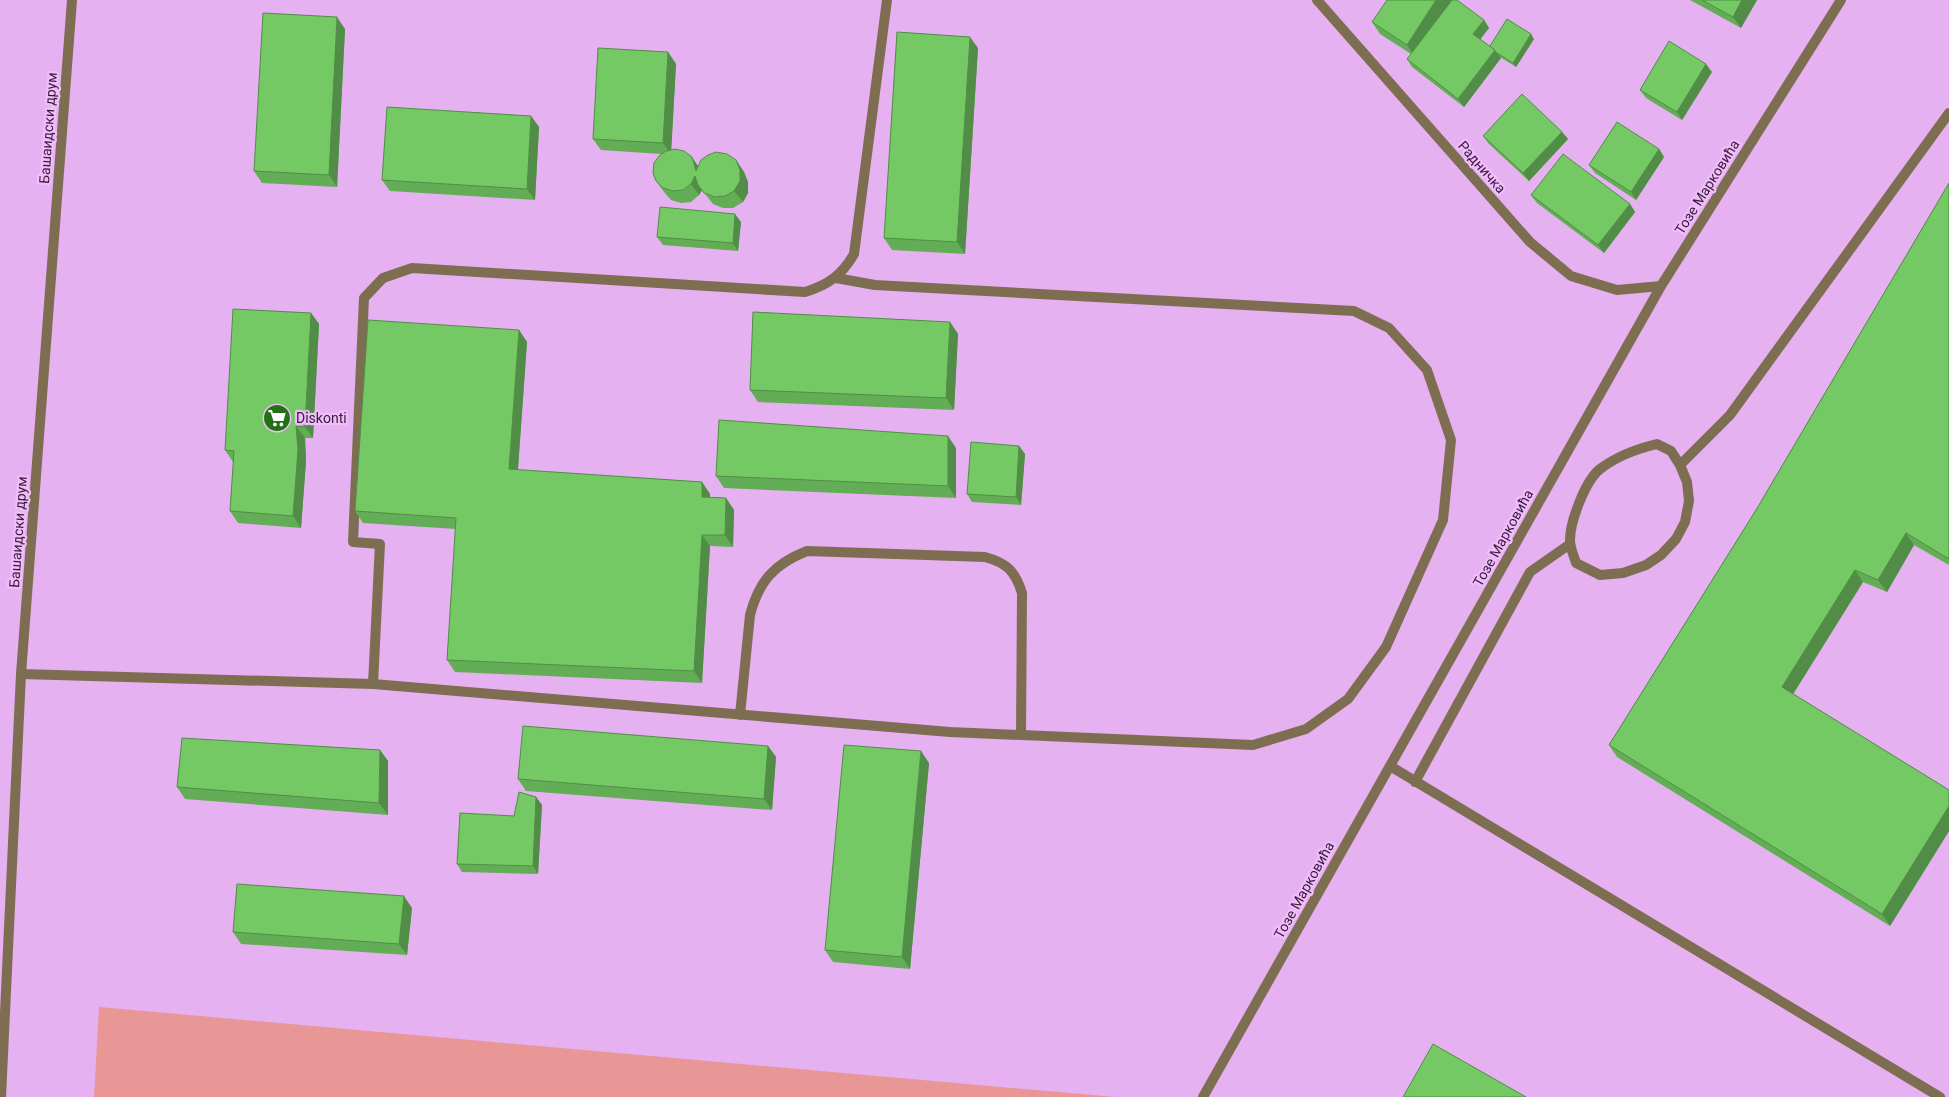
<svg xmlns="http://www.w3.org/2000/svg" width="1949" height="1097" viewBox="0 0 1949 1097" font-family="Roboto,sans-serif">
  <rect width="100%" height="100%" fill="#e5b1f0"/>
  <!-- green -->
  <path fill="#e89796" d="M 99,1007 L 1115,1097 L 94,1097 Z"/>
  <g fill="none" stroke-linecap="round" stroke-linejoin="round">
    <!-- service -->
    <path stroke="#7e6e51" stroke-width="10" d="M 1657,444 L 1671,451 L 1680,465 L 1687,482 L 1689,501 L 1685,522 L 1676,539 L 1661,555 L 1646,565 L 1623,573 L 1600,575 L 1576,563 C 1574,556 1570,548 1570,540 C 1570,522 1585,481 1600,469 C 1617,456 1636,449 1657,444 Z
      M 1680,465 L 1730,415 L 1949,113
      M 21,674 L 373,684 L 950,732 L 1253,745 L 1306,729 L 1348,699 L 1386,647 L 1443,520 L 1451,440 L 1427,370 L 1389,328 L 1354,311 L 875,285 L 836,278
      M 373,684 L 380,544 L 353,542 L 364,298 L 383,278 L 412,268 L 805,292 C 828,285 842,275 854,254 L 887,0
      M 740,715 L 750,615 C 759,581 774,564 807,551 L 985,557 C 1007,563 1015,571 1022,593 L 1021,735
      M 1390,766 L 1940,1097
      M 1415,782 L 1530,572 L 1570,544"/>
    <!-- minor -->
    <path stroke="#7e6e51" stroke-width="10" d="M 1317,0 L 1530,242 L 1571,276 L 1617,290 L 1661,286
      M 1203,1097 L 1661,286 L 1841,0"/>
    <!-- tertiary -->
    <path stroke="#7e6e51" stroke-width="10" d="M 1,1097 L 21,674 L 72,0"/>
  </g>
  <!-- wall -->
  <path fill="#64ad57" d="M 1690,0 L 1757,0 L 1741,28 Z
    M 1484,20 L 1489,28 L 1480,39 L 1490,46 L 1534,39 L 1516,67 L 1500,57 L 1501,58 L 1464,107 L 1412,67 L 1407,59 L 1411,54 L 1380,34 L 1372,22 Z
    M 345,29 L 337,187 L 262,183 L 254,171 Z
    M 978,48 L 965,254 L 892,250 L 884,238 Z
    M 668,52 L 676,64 L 671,149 L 698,166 L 736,160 L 744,172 L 748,182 L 748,193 L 743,202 L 733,208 L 723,208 L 713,204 L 702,190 L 699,195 L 691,202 L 681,203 L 671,200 L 664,192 L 656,181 L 661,154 L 601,150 L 593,139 Z
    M 1712,72 L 1682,120 L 1646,98 L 1640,90 Z
    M 531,116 L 539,127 L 535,200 L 390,191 L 382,180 Z
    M 1562,132 L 1568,139 L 1529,181 L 1489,144 L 1483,136 Z
    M 1659,149 L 1664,157 L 1636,200 L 1595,173 L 1589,165 Z
    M 1949,183 L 1949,565 L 1914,545 L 1887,592 L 1863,582 L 1793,694 L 1949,790 L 1949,831 L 1890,926 L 1617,757 L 1609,745 L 1756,510 Z
    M 1531,195 L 1630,204 L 1635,212 L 1604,253 L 1537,203 Z
    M 741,222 L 738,251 L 663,245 L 657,237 Z
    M 311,313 L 319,324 L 313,438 L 305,438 L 306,461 L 301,528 L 238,523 L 230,511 L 234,462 L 233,462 L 225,450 Z
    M 950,322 L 958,334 L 954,410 L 758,402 L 750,390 Z
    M 519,330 L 527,342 L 518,470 L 702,482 L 710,494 L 710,497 L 726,498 L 734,510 L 733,547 L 710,546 L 702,683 L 455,672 L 447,660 L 456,529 L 363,523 L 355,511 Z
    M 1019,446 L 1025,454 L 1021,505 L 972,502 L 967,494 Z
    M 956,448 L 956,498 L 724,488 L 716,476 Z
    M 768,746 L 776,757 L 772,810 L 526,791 L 518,779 Z
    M 380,750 L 388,761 L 388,815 L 185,799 L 177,787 Z
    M 929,763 L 910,969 L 833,962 L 825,950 Z
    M 536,797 L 542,805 L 538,874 L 462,872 L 457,864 Z
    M 412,908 L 407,955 L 241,944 L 233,932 Z"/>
  <!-- shaded-wall -->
  <path fill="#518d47" d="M 1436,0 L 1452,0 L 1415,57 L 1407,45 Z
    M 1742,0 L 1757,0 L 1741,28 L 1733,17 Z
    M 337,17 L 345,29 L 337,187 L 329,175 Z
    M 1484,20 L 1489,28 L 1479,41 L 1473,34 Z
    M 1531,34 L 1534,39 L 1516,67 L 1513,63 Z
    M 970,37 L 978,48 L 965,254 L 957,242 Z
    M 1495,50 L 1501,58 L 1464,107 L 1458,99 Z
    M 668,52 L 676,64 L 671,155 L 663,143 Z
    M 1706,64 L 1712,72 L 1682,120 L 1677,112 Z
    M 531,116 L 539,127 L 535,200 L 527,189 Z
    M 1562,132 L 1568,139 L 1529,181 L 1523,173 Z
    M 1659,149 L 1664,157 L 1636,200 L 1631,192 Z
    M 692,157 L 700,169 L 696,171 Z
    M 736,160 L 744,172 L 748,182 L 748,193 L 743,202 L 734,191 Z
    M 695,176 L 698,185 L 702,190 L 699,195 L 691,184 Z
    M 1630,204 L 1635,212 L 1604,253 L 1598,245 Z
    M 735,214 L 741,222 L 738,251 L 733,243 Z
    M 311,313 L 319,324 L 313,438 L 305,427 Z
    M 950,322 L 958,334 L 954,410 L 946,398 Z
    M 519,330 L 527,342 L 517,481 L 509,469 Z
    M 296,426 L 305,438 L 306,461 L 301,528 L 293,516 Z
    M 948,436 L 956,448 L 956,498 L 948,486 Z
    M 1019,446 L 1025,454 L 1021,505 L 1016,497 Z
    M 702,482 L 710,494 L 710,508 L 702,497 Z
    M 726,498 L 734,510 L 733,547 L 725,535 Z
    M 1906,533 L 1914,545 L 1887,592 L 1878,580 Z
    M 702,535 L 710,546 L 702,683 L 694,671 Z
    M 1855,570 L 1863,582 L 1790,699 L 1782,687 Z
    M 768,746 L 776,757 L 772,810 L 764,799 Z
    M 380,750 L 388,761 L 388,815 L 379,803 Z
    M 921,751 L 929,763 L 910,969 L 902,957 Z
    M 536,797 L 542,805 L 538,874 L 533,866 Z
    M 1949,806 L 1949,831 L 1890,926 L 1882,914 Z
    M 404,896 L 412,908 L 407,955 L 399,944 Z"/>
  <!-- building -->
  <path fill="#74c965" stroke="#518d47" d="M 1387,0 L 1436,0 L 1407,45 L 1372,22 Z
    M 1452,0 L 1457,0 L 1484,20 L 1473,34 L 1495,50 L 1458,99 L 1407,59 Z
    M 1702,0 L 1742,0 L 1733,17 Z
    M 263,13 L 337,17 L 329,175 L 254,171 Z
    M 1507,19 L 1531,34 L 1513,63 L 1497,53 L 1490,46 Z
    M 897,32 L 970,37 L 957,242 L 884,238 Z
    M 1669,41 L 1706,64 L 1677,112 L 1640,90 Z
    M 598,48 L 668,52 L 663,143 L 593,139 Z
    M 1522,94 L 1562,132 L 1523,173 L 1483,136 Z
    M 387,107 L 531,116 L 527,189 L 382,180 Z
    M 1617,122 L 1659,149 L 1631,192 L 1589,165 Z
    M 675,149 L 684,151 L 692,157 L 696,171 L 701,160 L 708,155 L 716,152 L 727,154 L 736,160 L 740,170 L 740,181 L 734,191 L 725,196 L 715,197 L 704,193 L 698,185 L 695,176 L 691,184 L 683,190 L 673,191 L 663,188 L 656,181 L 653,173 L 654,163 L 659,156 L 666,151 Z
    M 1563,154 L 1630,204 L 1598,245 L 1531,195 Z
    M 1949,183 L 1949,559 L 1906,533 L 1878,580 L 1855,570 L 1782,687 L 1949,790 L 1949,806 L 1882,914 L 1609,745 L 1756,510 Z
    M 660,207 L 735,214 L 733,243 L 657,237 Z
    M 233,309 L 311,313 L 305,427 L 296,426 L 298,450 L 293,516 L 230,511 L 234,451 L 225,450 Z
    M 753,312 L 950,322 L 946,398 L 750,390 Z
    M 368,320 L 519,330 L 509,469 L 702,482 L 702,497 L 726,498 L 725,535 L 702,535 L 694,671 L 447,660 L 456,518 L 355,511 Z
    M 719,420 L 948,436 L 948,486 L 716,476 Z
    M 971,442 L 1019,446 L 1016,497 L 967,494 Z
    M 523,726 L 768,746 L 764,799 L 518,779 Z
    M 182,738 L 380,750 L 379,803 L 177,787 Z
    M 844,745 L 921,751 L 902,957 L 825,950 Z
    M 519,792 L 536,797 L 533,866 L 457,864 L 460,813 L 514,816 Z
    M 237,884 L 404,896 L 399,944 L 233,932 Z
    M 1433,1044 L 1526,1097 L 1403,1097 Z"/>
  <!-- icons -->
  <defs>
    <g id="supermarket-disc" transform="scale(1.4375)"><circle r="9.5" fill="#247115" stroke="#f3bdfd"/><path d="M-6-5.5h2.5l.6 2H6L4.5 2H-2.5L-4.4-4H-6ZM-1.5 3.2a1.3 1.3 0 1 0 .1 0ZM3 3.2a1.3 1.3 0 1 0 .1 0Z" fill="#fff"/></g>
  </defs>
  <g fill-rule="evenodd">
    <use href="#supermarket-disc" x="277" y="418"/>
  </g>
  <g text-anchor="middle" stroke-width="4.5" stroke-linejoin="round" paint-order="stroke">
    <!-- street labels -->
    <g font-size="14" fill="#321d36" stroke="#f3bdfd">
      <text transform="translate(48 128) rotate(-86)" y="5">Башаидски друм</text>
      <text transform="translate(1482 167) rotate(49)" y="5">Радничка</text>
      <text transform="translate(1707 187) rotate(-58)" y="5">Тозе Марковића</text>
      <text transform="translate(18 532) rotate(-86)" y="5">Башаидски друм</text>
      <text transform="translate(1503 538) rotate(-61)" y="5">Тозе Марковића</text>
      <text transform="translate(1304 890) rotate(-61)" y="5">Тозе Марковића</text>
    </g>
    <!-- poi labels -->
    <g font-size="14" fill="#321d36" stroke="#f3bdfd" text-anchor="start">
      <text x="296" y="423">Diskonti</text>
    </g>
  </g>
</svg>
